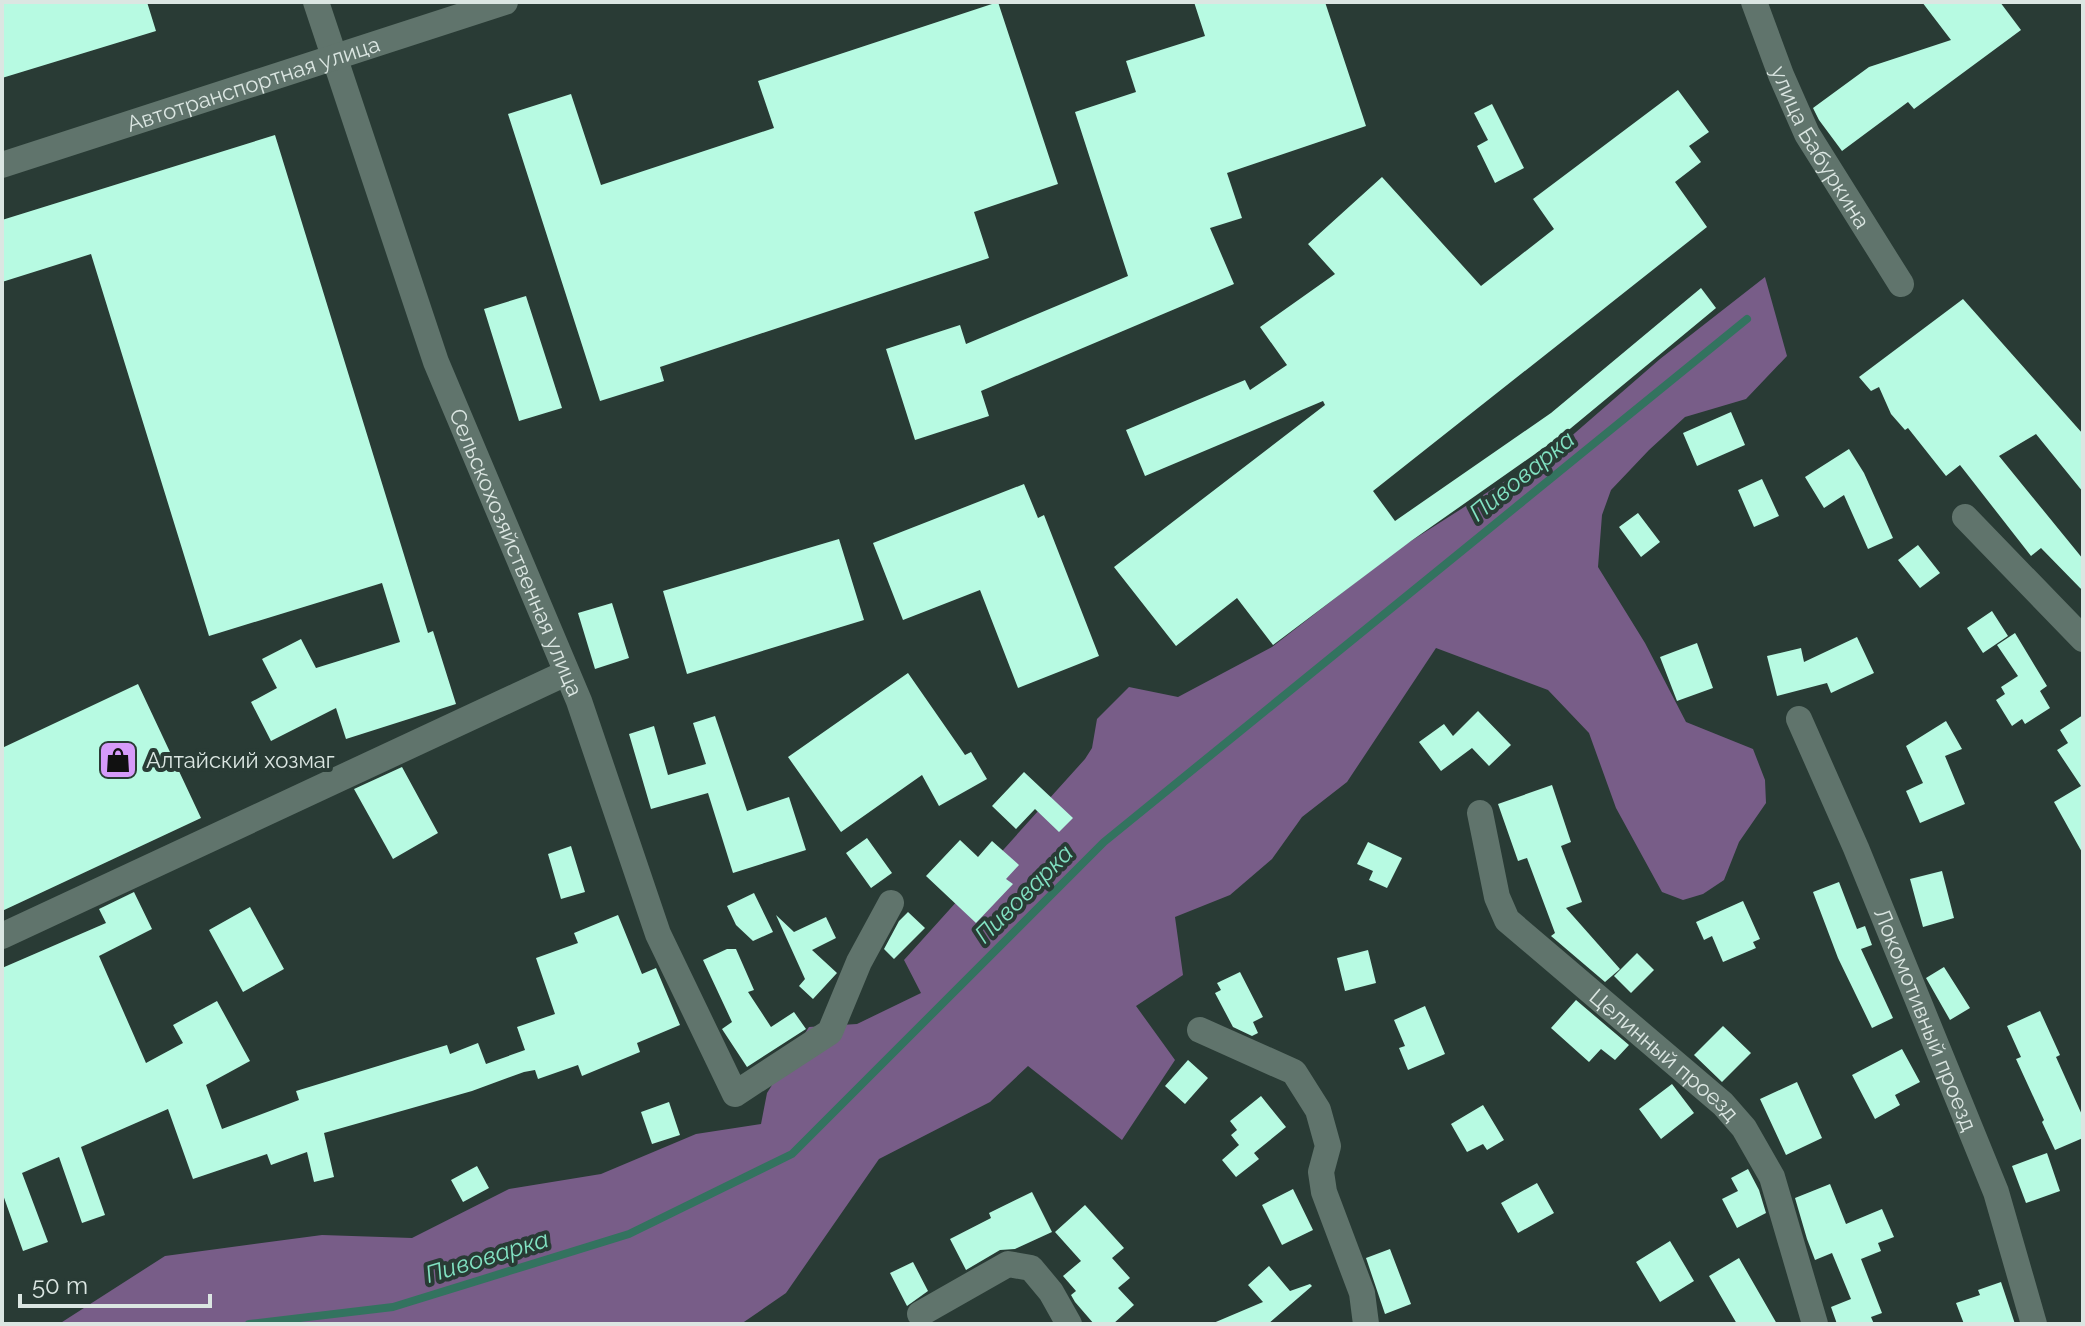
<svg xmlns="http://www.w3.org/2000/svg" width="2085" height="1326" viewBox="0 0 2085 1326" font-family="Raleway,sans-serif">
  <rect width="100%" height="100%" fill="#293b35"/>
  <!-- forest -->
  <path fill="#785d88" d="M 1765,277 L 1787,356 L 1746,399 L 1685,417 L 1649,450 L 1611,490 L 1602,515 L 1598,567 L 1645,643 L 1686,722 L 1753,749 L 1765,780 L 1766,803 L 1739,842 L 1724,880 L 1703,894 L 1683,900 L 1662,892 L 1616,808 L 1589,733 L 1548,690 L 1436,648 L 1347,782 L 1302,817 L 1272,859 L 1230,895 L 1175,917 L 1183,975 L 1136,1006 L 1175,1060 L 1122,1140 L 1028,1066 L 990,1102 L 879,1159 L 786,1293 L 741,1324 L 59,1324 L 165,1256 L 322,1235 L 412,1238 L 509,1189 L 601,1174 L 696,1134 L 761,1124 L 767,1093 L 809,1027 L 857,1024 L 921,993 L 904,960 L 1085,759 L 1092,748 L 1097,719 L 1129,687 L 1178,697 L 1272,647 L 1400,548 L 1560,446 L 1660,359 Z"/>
  <g fill="none" stroke-linecap="round" stroke-linejoin="round">
    <!-- stream -->
    <path stroke="#33735f" stroke-width="8" d="M 249,1324 L 393,1307 L 629,1234 L 792,1154 L 1104,842 L 1747,319"/>
  </g>
  <!-- building -->
  <path fill="#b7fae2" d="M 2,2 L 147,2 L 156,31 L 2,78 Z
    M 998,2 L 1058,184 L 974,212 L 989,258 L 660,367 L 664,381 L 600,401 L 508,114 L 571,94 L 601,185 L 774,128 L 758,81 Z
    M 1194,2 L 1325,2 L 1366,126 L 1227,173 L 1242,218 L 1210,228 L 1234,284 L 981,391 L 989,416 L 915,440 L 886,349 L 960,325 L 966,344 L 1128,276 L 1075,112 L 1136,92 L 1126,61 L 1205,36 Z
    M 1922,2 L 2000,2 L 2021,30 L 1914,109 L 1908,102 L 1842,151 L 1819,120 L 1813,108 L 1869,67 L 1951,40 Z
    M 1678,90 L 1709,132 L 1689,146 L 1701,162 L 1675,182 L 1707,227 L 1373,491 L 1395,521 L 1551,413 L 1701,288 L 1716,308 L 1565,433 L 1411,541 L 1273,645 L 1237,598 L 1176,646 L 1114,567 L 1325,405 L 1323,401 L 1145,476 L 1126,430 L 1245,380 L 1250,390 L 1287,365 L 1260,327 L 1335,274 L 1308,244 L 1382,177 L 1481,286 L 1554,229 L 1533,199 Z
    M 1492,104 L 1524,168 L 1495,183 L 1477,146 L 1488,140 L 1474,113 Z
    M 275,135 L 428,633 L 433,631 L 456,704 L 346,739 L 336,708 L 271,741 L 251,702 L 277,688 L 262,659 L 301,639 L 316,668 L 400,642 L 382,583 L 209,636 L 91,254 L 2,282 L 2,220 Z
    M 526,296 L 562,408 L 519,421 L 484,309 Z
    M 1963,299 L 2083,434 L 2083,492 L 2036,434 L 1999,456 L 2083,559 L 2083,591 L 2041,548 L 2031,556 L 1960,465 L 1946,476 L 1908,428 L 1905,430 L 1891,414 L 1879,387 L 1871,391 L 1859,377 Z
    M 1731,412 L 1745,445 L 1697,466 L 1683,433 Z
    M 1849,449 L 1864,473 L 1893,538 L 1868,549 L 1844,495 L 1824,508 L 1805,477 Z
    M 1762,479 L 1779,516 L 1754,527 L 1738,490 Z
    M 1024,484 L 1038,518 L 1044,515 L 1099,656 L 1018,688 L 980,590 L 903,620 L 873,543 Z
    M 1638,513 L 1660,542 L 1641,557 L 1619,527 Z
    M 839,539 L 864,620 L 687,674 L 663,591 Z
    M 1918,545 L 1940,573 L 1920,588 L 1898,560 Z
    M 612,603 L 629,658 L 595,669 L 578,613 Z
    M 1992,611 L 2008,636 L 1983,653 L 1967,628 Z
    M 2015,633 L 2047,686 L 2040,691 L 2050,708 L 2025,724 L 2022,719 L 2012,726 L 1996,700 L 2005,694 L 2001,687 L 2018,676 L 1997,645 Z
    M 1857,637 L 1874,673 L 1831,693 L 1827,683 L 1777,696 L 1767,656 L 1801,648 L 1804,662 Z
    M 1697,643 L 1713,688 L 1677,701 L 1660,657 Z
    M 908,673 L 965,755 L 971,752 L 987,779 L 939,806 L 922,775 L 841,832 L 788,757 Z
    M 138,684 L 201,818 L 2,911 L 2,748 Z
    M 1478,711 L 1511,745 L 1489,766 L 1472,748 L 1441,771 L 1419,742 L 1444,724 L 1453,736 Z
    M 2083,715 L 2083,854 L 2054,802 L 2081,786 L 2057,750 L 2068,743 L 2060,730 Z
    M 715,716 L 747,811 L 789,797 L 806,850 L 733,873 L 708,793 L 651,809 L 629,734 L 654,726 L 668,775 L 706,764 L 693,723 Z
    M 1946,721 L 1962,749 L 1945,756 L 1965,804 L 1920,823 L 1906,791 L 1923,783 L 1906,746 Z
    M 402,767 L 438,833 L 393,859 L 354,789 Z
    M 1024,772 L 1073,818 L 1059,832 L 1035,809 L 1016,829 L 992,806 Z
    M 1552,785 L 1571,842 L 1561,846 L 1582,902 L 1566,908 L 1620,969 L 1605,982 L 1551,936 L 1555,933 L 1527,858 L 1518,861 L 1498,804 Z
    M 867,838 L 892,873 L 871,888 L 846,853 Z
    M 960,840 L 978,857 L 992,841 L 1019,865 L 1006,879 L 1013,884 L 976,923 L 926,876 Z
    M 1368,842 L 1402,858 L 1387,888 L 1369,880 L 1373,871 L 1357,864 Z
    M 571,846 L 585,892 L 561,899 L 548,854 Z
    M 1942,871 L 1954,918 L 1923,927 L 1910,879 Z
    M 1839,882 L 1857,929 L 1865,926 L 1872,945 L 1861,949 L 1893,1018 L 1872,1028 L 1838,958 L 1813,892 Z
    M 134,892 L 152,929 L 99,956 L 146,1063 L 183,1043 L 173,1025 L 217,1001 L 250,1061 L 206,1085 L 222,1129 L 299,1100 L 296,1091 L 447,1045 L 450,1054 L 478,1043 L 486,1064 L 525,1050 L 517,1027 L 555,1014 L 536,958 L 578,943 L 574,933 L 618,915 L 642,974 L 656,968 L 680,1025 L 637,1043 L 640,1052 L 582,1076 L 578,1065 L 538,1079 L 535,1070 L 524,1072 L 472,1091 L 324,1133 L 334,1177 L 314,1182 L 307,1152 L 271,1165 L 267,1154 L 193,1179 L 168,1109 L 81,1147 L 105,1215 L 82,1223 L 59,1157 L 22,1173 L 48,1242 L 23,1251 L 2,1192 L 2,968 L 106,923 L 99,909 Z
    M 754,893 L 773,932 L 753,941 L 736,925 L 727,906 Z
    M 1743,901 L 1760,939 L 1753,942 L 1756,948 L 1723,962 L 1712,936 L 1704,940 L 1696,922 Z
    M 250,907 L 284,969 L 243,992 L 209,930 Z
    M 908,912 L 925,928 L 894,959 L 884,949 L 899,921 Z
    M 776,915 L 794,932 L 826,917 L 836,938 L 812,950 L 837,973 L 813,999 L 799,986 L 805,979 Z
    M 727,949 L 736,949 L 754,990 L 748,992 L 771,1027 L 794,1012 L 806,1029 L 747,1067 L 722,1029 L 732,1022 L 703,960 Z
    M 1368,950 L 1376,983 L 1345,991 L 1337,958 Z
    M 1637,953 L 1654,970 L 1631,993 L 1614,976 Z
    M 1944,967 L 1970,1008 L 1950,1020 L 1926,978 Z
    M 1240,972 L 1263,1017 L 1253,1022 L 1258,1033 L 1252,1036 L 1233,1027 L 1215,993 L 1221,990 L 1217,983 Z
    M 1576,1000 L 1629,1045 L 1615,1060 L 1601,1049 L 1589,1062 L 1551,1028 Z
    M 1425,1006 L 1445,1054 L 1408,1070 L 1399,1048 L 1405,1046 L 1394,1020 Z
    M 2040,1011 L 2060,1055 L 2056,1057 L 2083,1117 L 2083,1138 L 2055,1150 L 2042,1122 L 2044,1120 L 2016,1059 L 2021,1057 L 2007,1026 Z
    M 1723,1026 L 1751,1053 L 1722,1082 L 1694,1055 Z
    M 1902,1049 L 1920,1082 L 1895,1095 L 1900,1105 L 1875,1119 L 1852,1075 Z
    M 1188,1060 L 1208,1078 L 1185,1104 L 1165,1086 Z
    M 1797,1082 L 1822,1138 L 1786,1155 L 1760,1099 Z
    M 1672,1084 L 1694,1113 L 1661,1139 L 1639,1109 Z
    M 1261,1096 L 1286,1127 L 1254,1153 L 1259,1159 L 1236,1177 L 1222,1160 L 1239,1145 L 1231,1135 L 1237,1130 L 1230,1121 Z
    M 669,1102 L 680,1135 L 652,1144 L 641,1112 Z
    M 1483,1105 L 1504,1140 L 1487,1150 L 1483,1144 L 1467,1152 L 1451,1124 Z
    M 2047,1153 L 2060,1191 L 2026,1203 L 2012,1166 Z
    M 477,1166 L 489,1188 L 463,1202 L 451,1180 Z
    M 1748,1169 L 1759,1190 L 1766,1213 L 1737,1228 L 1722,1199 L 1738,1191 L 1731,1178 Z
    M 1537,1183 L 1554,1213 L 1518,1233 L 1501,1203 Z
    M 1830,1184 L 1846,1224 L 1882,1209 L 1894,1237 L 1878,1243 L 1881,1251 L 1861,1259 L 1882,1313 L 1871,1317 L 1874,1324 L 1837,1324 L 1831,1307 L 1851,1299 L 1832,1253 L 1815,1260 L 1807,1239 L 1795,1198 Z
    M 1293,1189 L 1313,1230 L 1282,1245 L 1262,1205 Z
    M 1032,1192 L 1052,1232 L 1015,1249 L 1000,1250 L 966,1270 L 950,1239 L 991,1218 L 989,1213 Z
    M 1085,1205 L 1124,1248 L 1112,1258 L 1130,1278 L 1118,1288 L 1134,1305 L 1113,1324 L 1094,1324 L 1075,1302 L 1071,1295 L 1076,1291 L 1063,1276 L 1081,1261 L 1055,1232 Z
    M 1670,1241 L 1694,1281 L 1660,1302 L 1636,1262 Z
    M 1390,1249 L 1411,1304 L 1385,1314 L 1366,1258 Z
    M 1739,1258 L 1777,1324 L 1737,1324 L 1709,1276 Z
    M 913,1262 L 928,1291 L 907,1306 L 890,1273 Z
    M 1269,1266 L 1290,1291 L 1310,1284 L 1312,1286 L 1268,1324 L 1211,1324 L 1263,1302 L 1248,1285 Z
    M 2001,1282 L 2015,1324 L 1964,1324 L 1956,1303 L 1980,1295 L 1978,1290 Z"/>
  <g fill="none" stroke-linecap="round" stroke-linejoin="round">
    <!-- street -->
    <g stroke="#60746c" stroke-width="26">
      <path id="s1" d="M 316,2 L 436,362 L 579,701 L 658,934 L 735,1094 L 830,1032 L 859,962 L 891,903"/>
      <path id="s2" d="M 1754,2 L 1781,75 L 1807,134 L 1901,284"/>
      <path id="s3" d="M 2,165 L 505,2"/>
      <path d="M 1965,517 L 2083,639"/>
      <path id="s4" d="M 1799,719 L 1856,848 L 1996,1192 L 2034,1324"/>
      <path id="s5" d="M 1480,813 L 1497,897 L 1507,920 L 1723,1104 L 1744,1128 L 1772,1177 L 1815,1324"/>
      <path d="M 2,936 L 566,673"/>
      <path d="M 1200,1030 L 1294,1072 L 1318,1110 L 1328,1146 L 1321,1172 L 1324,1192 L 1362,1293 L 1366,1324"/>
      <path d="M 920,1314 L 1008,1264 L 1031,1268 L 1051,1292 L 1069,1324"/>
    </g>
  </g>
  <!-- icons -->
  <defs>
    <g id="shop-square" transform="scale(2)"><rect x="-9" y="-9" width="18" height="18" rx="4" fill="#d69bfa" stroke="#293b35"/><path d="M-5-2.5h2.3a2.7 3.5 0 0 1 5.4 0H5L5.5 6h-11ZM-1.5-2.5h3a1.5 2.3 0 0 0-3 0Z" fill="#111"/></g>
  </defs>
  <g fill-rule="evenodd">
    <use href="#shop-square" x="118" y="760"/>
  </g>
  <g text-anchor="middle" stroke-width="8" stroke-linejoin="round" paint-order="stroke">
    <!-- street labels -->
    <g font-size="22" fill="#dbe6e2" stroke="#293b35">
      <text dy="8" stroke="none"><textPath href="#s3" startOffset="264">Автотранспортная улица</textPath></text>
      <text dy="8" stroke="none"><textPath href="#s2" startOffset="160">улица Бабуркина</textPath></text>
      <text dy="8" stroke="none"><textPath href="#s1" startOffset="586">Сельскохозяйственная улица</textPath></text>
      <text dy="8" stroke="none"><textPath href="#s4" startOffset="326">Локомотивный проезд</textPath></text>
      <text dy="8" stroke="none"><textPath href="#s5" startOffset="318">Целинный проезд</textPath></text>
    </g>
    <!-- poi labels -->
    <g font-size="22" fill="#dbe6e2" stroke="#293b35" text-anchor="start">
      <text x="146" y="768">Алтайский хозмаг</text>
    </g>
    <!-- water labels -->
    <g font-size="24" font-style="italic" fill="#82e3c3" stroke="#293b35">
      <text transform="translate(1522 476) rotate(-39)" y="8">Пивоварка</text>
      <text transform="translate(1024 894) rotate(-45)" y="8">Пивоварка</text>
      <text transform="translate(487 1257) rotate(-17)" y="8">Пивоварка</text>
    </g>
  </g>
  <!-- border -->
  <rect width="2085" height="1326" fill="none" stroke="#dbe6e2" stroke-width="8"/>
  <!-- scale -->
  <path d="M20 1294v12h190v-12" fill="none" stroke="#dbe6e2" stroke-width="4"/>
  <text x="32" y="1294" font-size="24" fill="#dbe6e2" stroke="#293b35" stroke-width="6" paint-order="stroke">50 m</text>
</svg>
